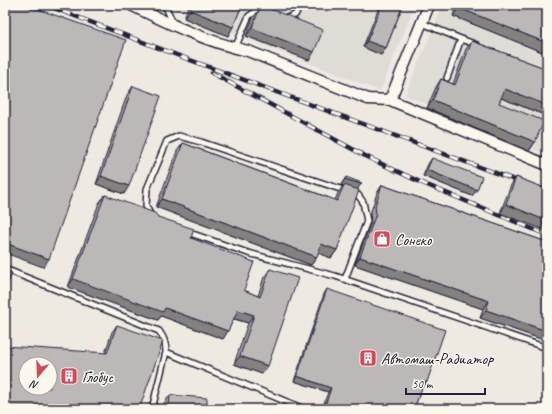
<svg xmlns="http://www.w3.org/2000/svg" width="552" height="414" viewBox="0 0 552 414" font-family="Caveat,sans-serif">
  <rect width="100%" height="100%" fill="#eeeae2"/>
  <filter id="ink" filterUnits="userSpaceOnUse"><feTurbulence type="fractalNoise" baseFrequency=".025" numOctaves="2"/><feDisplacementMap in="SourceGraphic" scale="8" xChannelSelector="R" yChannelSelector="G"/><feConvolveMatrix kernelMatrix="1 2 1 2 8 2 1 2 1" color-interpolation-filters="sRGB"/></filter>
  <g filter="url(#ink)">
    <!-- built -->
    <path fill="#dfdbd5" d="M 168,5 L 415,5 L 380,91 L 188,15 Z
      M 443,5 L 547,5 L 547,155 L 405,95 Z"/>
    <g fill="none" stroke-linecap="round" stroke-linejoin="round">
      <!-- service casing -->
      <g stroke="#22223b" stroke-width="8">
        <path id="service" d="M 165,5 L 173,23
          M 284,18 L 287,18 L 295,15 L 301,5
          M 422,23 L 461,39 L 447,78
          M 461,39 L 477,45
          M 235,48 L 249,16 L 255,12 L 263,12
          M 151,216 L 146,206 L 147,189 L 167,141 L 179,136 L 201,142 L 358,195 L 363,202 L 367,221 L 345,279
          M 187,232 L 248,253 L 335,276 L 547,348
          M 5,269 L 159,331 C 164,338 166,343 166,352 L 152,409
          M 166,352 L 304,409"/>
      </g>
      <!-- minor casing -->
      <g stroke="#22223b" stroke-width="13">
        <path id="minor" d="M 131,5 C 168,23 207,42 248,51 L 368,99 L 390,100 L 547,165
          M 390,100 L 429,5"/>
      </g>
      <!-- service -->
      <use href="#service" stroke="#fbf7ec" stroke-width="5"/>
      <!-- minor -->
      <use href="#minor" stroke="#fbf7ec" stroke-width="10"/>
      <!-- rail casing -->
      <g stroke="#22223b" stroke-width="4.5">
        <path id="rail" d="M 46,5 L 182,57 L 547,192
          M 212,73 L 369,158 L 420,182 L 547,235"/>
      </g>
      <!-- rail -->
      <use href="#rail" stroke="#fbf7ec" stroke-width="3" stroke-dasharray="9" stroke-linecap="butt"/>
    </g>
    <!-- wall -->
    <path fill="#a29e9e" stroke="#22223b" d="M 189,5 L 242,5 L 228,36 L 184,18 Z
      M 258,5 L 269,5 L 267,8 L 309,60 L 246,36 L 253,18 L 259,10 L 262,9 L 257,8 Z
      M 380,5 L 403,5 L 386,48 L 381,55 L 363,47 Z
      M 457,5 L 547,5 L 547,54 L 453,16 Z
      M 472,41 L 547,69 L 547,116 L 501,98 L 499,103 L 535,142 L 529,151 L 427,108 L 436,87 L 441,79 L 453,84 L 466,49 Z
      M 133,86 L 124,194 L 96,184 L 127,95 Z
      M 183,143 L 335,200 L 338,193 L 343,186 L 341,185 L 342,183 L 346,177 L 357,189 L 337,250 L 331,258 L 318,253 L 317,257 L 311,265 L 156,207 L 177,151 Z
      M 432,158 L 472,196 L 423,176 L 428,164 Z
      M 516,177 L 547,189 L 500,213 L 511,185 Z
      M 382,185 L 547,242 L 547,341 L 480,318 L 483,309 L 355,265 L 371,222 L 370,214 L 377,193 Z
      M 105,195 L 158,217 L 191,238 L 244,290 L 258,296 L 264,277 L 270,269 L 262,374 L 234,364 L 248,323 L 234,319 L 223,339 L 161,316 L 158,320 L 68,287 L 99,203 Z
      M 327,289 L 427,382 L 423,387 L 422,387 L 414,409 L 322,409 L 328,392 L 294,381 L 324,294 Z
      M 117,325 L 140,407 L 5,409 L 105,353 L 112,332 Z
      M 170,395 L 207,409 L 164,409 L 164,403 Z"/>
    <!-- shaded-wall -->
    <path fill="#848181" stroke="#22223b" d="M 259,5 L 269,5 L 266,9 L 257,8 Z
      M 278,5 L 297,5 L 293,11 Z
      M 459,8 L 547,43 L 547,54 L 453,16 Z
      M 190,10 L 233,27 L 228,36 L 184,18 Z
      M 252,28 L 314,52 L 309,60 L 246,36 Z
      M 367,41 L 386,48 L 381,55 L 363,47 Z
      M 505,89 L 547,105 L 547,116 L 499,97 Z
      M 433,100 L 535,142 L 529,151 L 427,108 Z
      M 427,170 L 477,190 L 472,196 L 423,176 Z
      M 101,176 L 129,186 L 124,194 L 96,184 Z
      M 345,179 L 361,184 L 357,190 L 341,185 Z
      M 162,199 L 317,257 L 311,265 L 156,207 Z
      M 506,204 L 547,221 L 547,231 L 500,213 Z
      M 5,243 L 49,259 L 43,267 L 5,253 Z
      M 321,244 L 337,250 L 331,258 L 316,252 Z
      M 360,257 L 489,301 L 483,309 L 355,265 Z
      M 73,279 L 165,308 L 228,331 L 223,339 L 161,316 L 158,320 L 68,287 Z
      M 238,310 L 254,315 L 248,323 L 232,318 Z
      M 486,310 L 547,331 L 547,341 L 480,318 Z
      M 240,356 L 268,366 L 262,374 L 234,364 Z
      M 297,376 L 331,388 L 328,392 L 294,381 Z
      M 424,382 L 427,382 L 423,387 L 421,387 Z
      M 5,408 L 23,409 L 5,409 Z"/>
    <!-- building -->
    <path fill="#bcb8b8" stroke="#22223b" fill-rule="evenodd" d="M 5,5 L 26,5 L 126,40 L 49,259 L 5,243 Z
      M 191,5 L 242,5 L 233,27 L 190,10 Z
      M 382,5 L 403,5 L 386,48 L 367,41 Z
      M 460,5 L 547,5 L 547,43 L 459,8 Z
      M 265,8 L 276,11 L 323,30 L 314,52 L 252,28 L 259,10 Z
      M 472,41 L 547,69 L 547,105 L 505,89 L 499,103 L 544,121 L 535,142 L 433,100 L 441,79 L 455,85 Z
      M 133,86 L 161,96 L 129,186 L 101,176 Z
      M 183,143 L 337,201 L 344,185 L 359,190 L 337,250 L 321,244 L 317,257 L 162,199 Z
      M 432,158 L 482,177 L 477,190 L 427,170 Z
      M 346,177 L 362,183 L 361,184 L 345,179 Z
      M 516,177 L 547,189 L 547,221 L 506,204 Z
      M 382,185 L 547,242 L 547,331 L 486,310 L 489,301 L 360,257 L 376,214 L 375,206 Z
      M 105,195 L 155,213 L 158,217 L 194,229 L 191,238 L 254,262 L 244,290 L 260,297 L 270,269 L 298,278 L 268,366 L 240,356 L 254,315 L 238,310 L 228,331 L 165,308 L 163,312 L 73,279 Z
      M 5,271 L 12,273 L 5,292 Z
      M 327,289 L 445,330 L 427,382 L 424,382 L 414,409 L 324,409 L 331,388 L 297,376 Z
      M 117,325 L 163,341 L 140,407 L 144,407 L 144,409 L 23,409 L 5,408 L 5,346 L 107,353 ZM 26,364 L 50,364 L 50,388 L 26,388 Z
      M 170,395 L 207,398 L 207,409 L 169,409 Z"/>
  </g>
  <!-- icons -->
  <defs>
    <g id="shop-square" transform="scale(0.9)"><rect x="-9" y="-9" width="18" height="18" rx="4" fill="#d1495b" stroke="#fbf7ec"/><path d="M-5-2.5h2.3a2.7 3.5 0 0 1 5.4 0H5L5.5 6h-11ZM-1.5-2.5h3a1.5 2.3 0 0 0-3 0Z" fill="#fff"/></g>
    <g id="building-square" transform="scale(0.9)"><rect x="-9" y="-9" width="18" height="18" rx="4" fill="#d1495b" stroke="#fbf7ec"/><path d="M-4-6H4V6H1V3H-1V6H-4ZM-2.5-4.3h1.7v1.8h-1.7ZM.8-4.3h1.7v1.8H.8ZM-2.5-1h1.7V.8h-1.7ZM.8-1h1.7V.8H.8Z" fill="#fff"/></g>
  </defs>
  <g fill-rule="evenodd">
    <use href="#shop-square" x="382" y="239"/>
    <use href="#building-square" x="368" y="358"/>
    <use href="#building-square" x="69" y="376"/>
  </g>
  <g text-anchor="middle" stroke-width="3" stroke-linejoin="round" paint-order="stroke">
    <!-- poi labels -->
    <g font-size="16" fill="#22223b" stroke="#fbf7ec" text-anchor="start">
      <text x="395" y="245">Сонеко</text>
      <text x="381" y="364">Автомаш-Радиатор</text>
      <text x="82" y="382">Глобус</text>
    </g>
  </g>
  <!-- margin -->
  <rect width="552" height="414" fill="none" stroke="#fbf7ec" stroke-width="20"/>
  <rect x="10" y="10" width="532" height="394" fill="none" stroke="#22223b" stroke-width="1.5" filter="url(#ink)"/>
  <!-- north arrow -->
  <g transform="translate(38 376) rotate(199)"><circle r="19" fill="#fbf7ec" stroke="#a4a2a5"/>
  <path d="M0-3L7 15L0 10L-7 15Z" fill="#d1495b"/>
  <text y="-6" font-size="11" font-weight="bold" text-anchor="middle" fill="#22223b">N</text>
  </g>
  <!-- scale -->
  <path d="M406 388v6h79v-6" fill="none" stroke="#22223b" stroke-width="2"/>
  <text x="412" y="388" font-size="12" fill="#22223b" stroke="#fbf7ec" stroke-width="3" paint-order="stroke">50 m</text>
</svg>
